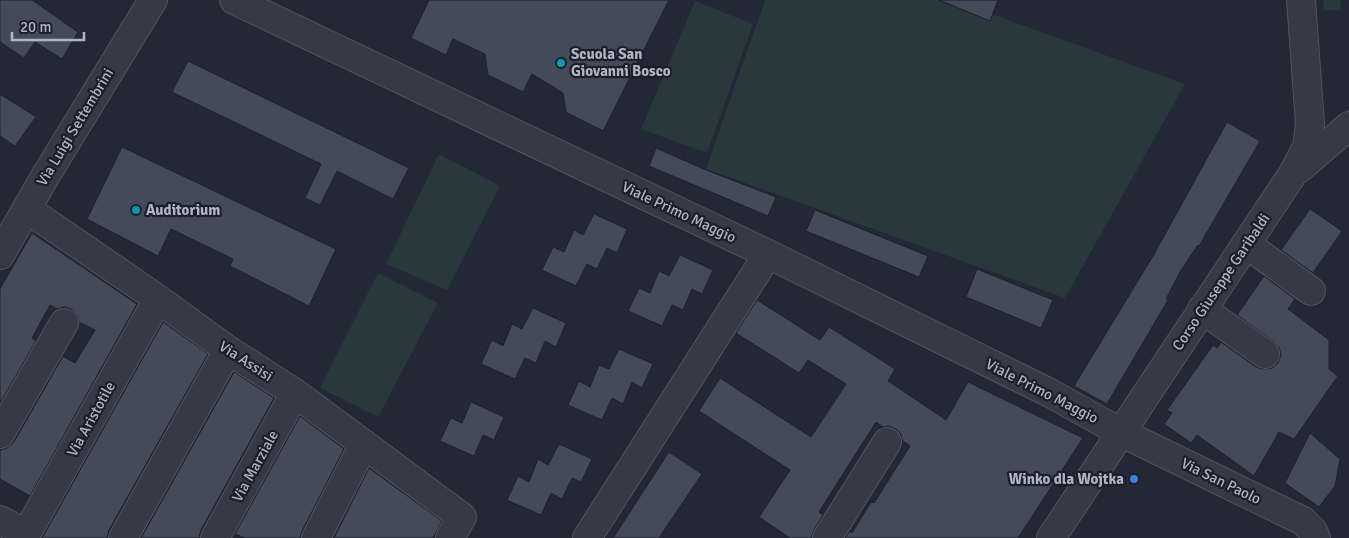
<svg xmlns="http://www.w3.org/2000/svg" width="1349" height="538" viewBox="0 0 1349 538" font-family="Signika,sans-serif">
  <rect width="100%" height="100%" fill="#222835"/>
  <!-- green -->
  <path fill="#28383b" d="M 765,0 L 953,0 L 1185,84 L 1065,298 L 706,169 Z
    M 1323,0 L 1341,0 L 1340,10 L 1324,10 Z
    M 695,1 L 753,24 L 707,153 L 641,129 Z
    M 439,154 L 500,186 L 447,290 L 386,264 Z
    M 378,273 L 438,303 L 378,417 L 320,388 Z"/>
  <!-- building -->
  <path fill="#434b5a" stroke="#1c212d" d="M 0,0 L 32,0 L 78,32 L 62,59 L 35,42 L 24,58 L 0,42 Z
    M 429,0 L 669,0 L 603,131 L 566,112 L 563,93 L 532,74 L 523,92 L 488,75 L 485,54 L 453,39 L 446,55 L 411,38 Z
    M 939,0 L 998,0 L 990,21 Z
    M 188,61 L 409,168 L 393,199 L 337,171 L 320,205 L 305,198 L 321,164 L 172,92 Z
    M 0,94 L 36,117 L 15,146 L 0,136 Z
    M 1227,122 L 1260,141 L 1199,246 L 1198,245 L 1180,272 L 1166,299 L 1168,300 L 1107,404 L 1074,386 L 1153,256 Z
    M 122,147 L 336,249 L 309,306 L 230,266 L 233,259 L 171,229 L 158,256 L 87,219 Z
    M 656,148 L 706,170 L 776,197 L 768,216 L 649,166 Z
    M 1310,209 L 1342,231 L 1313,273 L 1281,250 Z
    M 815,210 L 928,256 L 919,277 L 806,231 Z
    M 594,214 L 627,229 L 617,253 L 607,248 L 597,269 L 587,264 L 576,286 L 542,270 L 553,247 L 564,252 L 574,230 L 583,235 Z
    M 32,233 L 137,304 L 30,496 L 0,479 L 0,450 L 7,448 L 14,442 L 63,356 L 75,363 L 95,330 L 79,322 L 77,315 L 71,309 L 64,307 L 57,309 L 50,305 L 32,338 L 36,341 L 0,403 L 0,289 Z
    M 680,255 L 713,270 L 702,294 L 692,289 L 683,310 L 672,305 L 662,326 L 628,311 L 639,288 L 650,293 L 659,271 L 669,276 Z
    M 977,269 L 1053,300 L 1041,328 L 966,297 Z
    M 1264,276 L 1295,299 L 1288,309 L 1329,340 L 1329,369 L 1338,376 L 1294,439 L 1279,432 L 1254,476 L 1197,435 L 1191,443 L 1164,424 L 1172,413 L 1167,410 L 1213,345 L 1217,348 L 1221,342 L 1256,367 L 1263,369 L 1272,368 L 1278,363 L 1281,355 L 1279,347 L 1274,342 L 1237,315 Z
    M 757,300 L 820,340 L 829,327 L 895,369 L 888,381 L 946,420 L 968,382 L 1083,438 L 1018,538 L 845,538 L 850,531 L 852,533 L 871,502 L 874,503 L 910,446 L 902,440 L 901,434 L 896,429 L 888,426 L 883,427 L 876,422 L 819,512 L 823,515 L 814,530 L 811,538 L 790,538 L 759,517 L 790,470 L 699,411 L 720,378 L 811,437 L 846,384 L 808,360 L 799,373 L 736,333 Z
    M 533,308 L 566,323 L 556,347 L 545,341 L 536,363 L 525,358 L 515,379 L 481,364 L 492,340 L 503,346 L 512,324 L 522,329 Z
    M 163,322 L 208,354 L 109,530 L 107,538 L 42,538 Z
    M 619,349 L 653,364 L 642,388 L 632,382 L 623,404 L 612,398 L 602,420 L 568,405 L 579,381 L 590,387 L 599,365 L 609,369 Z
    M 234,372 L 274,398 L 201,530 L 199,538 L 141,538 Z
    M 471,402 L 504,417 L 494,440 L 483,435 L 474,456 L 440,441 L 451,418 L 462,423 Z
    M 300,416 L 344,449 L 302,531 L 300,538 L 245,538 L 235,534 Z
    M 1310,433 L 1340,459 L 1335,486 L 1319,507 L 1285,483 Z
    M 559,444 L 592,459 L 581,482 L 572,478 L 562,499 L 551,493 L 541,515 L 507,500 L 518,476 L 529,482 L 538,459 L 548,465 Z
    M 669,452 L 702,474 L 659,538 L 613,538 Z
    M 369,468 L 442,521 L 433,538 L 334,538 Z"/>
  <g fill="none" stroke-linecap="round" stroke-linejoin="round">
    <!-- minor casing -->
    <g stroke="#4f5561" stroke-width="30">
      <path id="minor" d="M 234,0 L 768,254 L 1050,393 L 1120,432 L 1303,521 L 1313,531 L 1316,538
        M 1299,169 L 1349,126
        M 27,209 L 158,299 L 228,350 L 295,393 L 462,517 L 450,538
        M 1246,244 L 1311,291
        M 0,255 L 46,175 L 153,0
        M 1202,309 L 1265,354
        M 0,434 L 64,323
        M 0,520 L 26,534
        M 24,538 L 158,299
        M 123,538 L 228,350
        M 215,538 L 295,393
        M 316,538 L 364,444
        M 587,538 L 768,254
        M 827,538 L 887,442
        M 1051,538 L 1292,175 L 1307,147 L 1310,124 L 1301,0"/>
    </g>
    <!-- minor -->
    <use href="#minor" stroke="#353a46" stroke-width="28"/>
  </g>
  <!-- markers -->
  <g fill="#0f9aa8" stroke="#1a1f2b" stroke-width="2">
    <circle cx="561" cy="63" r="5"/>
    <circle cx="136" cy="210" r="5"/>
  </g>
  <circle fill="#3f7fe0" stroke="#1a1f2b" stroke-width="2" cx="1134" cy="479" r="5"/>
  <g text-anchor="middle" stroke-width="4.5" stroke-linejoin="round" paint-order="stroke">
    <!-- poi labels -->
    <g font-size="15" font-weight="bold" fill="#afb5c3" stroke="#1a1f2b" text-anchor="start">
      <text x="571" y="59">Scuola San<tspan x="571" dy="17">Giovanni Bosco</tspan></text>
      <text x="146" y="215">Auditorium</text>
      <text x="1124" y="484" text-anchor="end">Winko dla Wojtka</text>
    </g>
    <!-- street labels -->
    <g font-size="15" fill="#afb5c3" stroke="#1a1f2b">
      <text transform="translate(75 127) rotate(-59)" y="5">Via Luigi Settembrini</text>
      <text transform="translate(679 212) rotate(25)" y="5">Viale Primo Maggio</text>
      <text transform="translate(1221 282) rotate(-56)" y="5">Corso Giuseppe Garibaldi</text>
      <text transform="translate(246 361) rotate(33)" y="5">Via Assisi</text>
      <text transform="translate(1042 391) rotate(27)" y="5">Viale Primo Maggio</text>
      <text transform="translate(91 419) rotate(-61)" y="5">Via Aristotile</text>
      <text transform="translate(255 466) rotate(-61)" y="5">Via Marziale</text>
      <text transform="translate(1221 481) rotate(26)" y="5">Via San Paolo</text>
    </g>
  </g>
  <!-- scale -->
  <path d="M12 32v8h72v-8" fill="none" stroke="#afb5c3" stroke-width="2.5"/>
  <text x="20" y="32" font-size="15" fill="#afb5c3" stroke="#1a1f2b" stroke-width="4" paint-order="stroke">20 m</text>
</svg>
